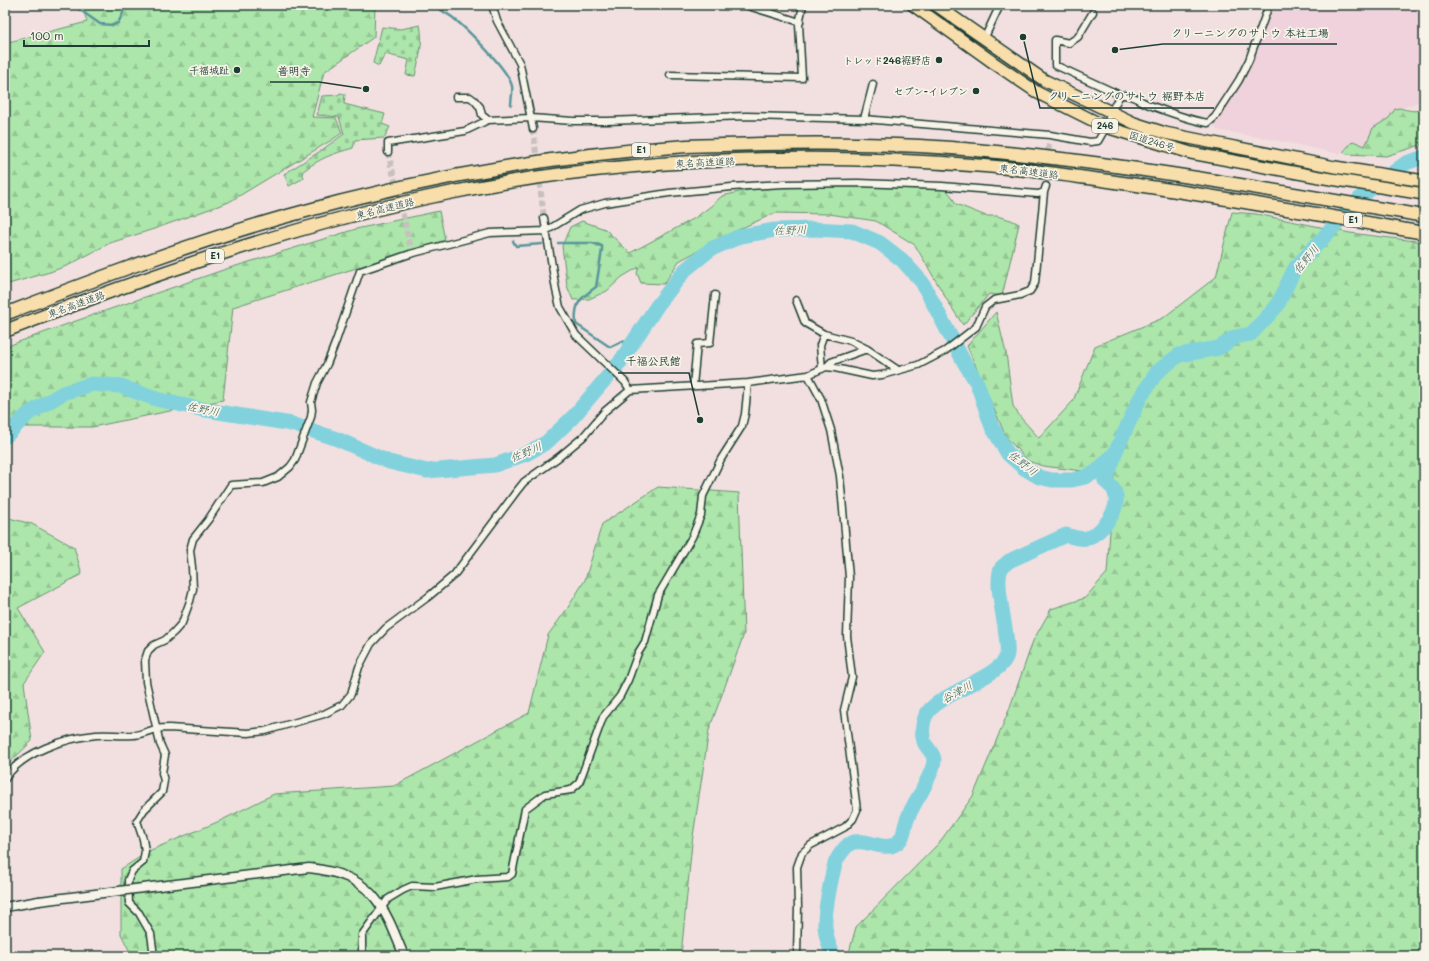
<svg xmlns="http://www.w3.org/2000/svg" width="1429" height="961" viewBox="0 0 1429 961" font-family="Mali,'Klee One',sans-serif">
  <defs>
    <pattern id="forest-firs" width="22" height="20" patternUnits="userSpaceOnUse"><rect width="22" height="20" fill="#ace6ab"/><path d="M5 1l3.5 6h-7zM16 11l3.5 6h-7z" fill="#94c694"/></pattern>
    <pattern id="cemetery-stones" width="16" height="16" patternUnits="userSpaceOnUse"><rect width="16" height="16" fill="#ace6ab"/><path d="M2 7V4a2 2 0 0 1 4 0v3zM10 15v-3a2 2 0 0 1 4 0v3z" fill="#94c694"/></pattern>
  </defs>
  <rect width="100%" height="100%" fill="#f2e0e0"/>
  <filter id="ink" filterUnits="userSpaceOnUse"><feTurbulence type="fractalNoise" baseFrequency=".025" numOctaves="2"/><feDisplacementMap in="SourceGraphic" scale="8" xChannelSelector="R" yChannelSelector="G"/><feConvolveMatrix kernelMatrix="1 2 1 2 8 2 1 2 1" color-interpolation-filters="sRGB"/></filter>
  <g filter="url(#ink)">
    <!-- built -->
    <path fill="#efd2db" d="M 1272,5 L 1424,5 L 1424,92 L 1418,102 L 1396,110 L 1379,135 L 1365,146 L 1353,141 L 1339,154 L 1275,140 L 1217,130 L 1214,123 L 1237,87 L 1249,63 L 1269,18 Z"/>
    <!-- forest -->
    <path fill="url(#forest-firs)" stroke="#669270" d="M 82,5 L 375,5 L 374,37 L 324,72 L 312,117 L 336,118 L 342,133 L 330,141 L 229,202 L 157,228 L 110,243 L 69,265 L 50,272 L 5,285 L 5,43 L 87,22 Z
      M 1399,108 C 1408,110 1416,113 1424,108 L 1424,144 L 1386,156 L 1347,154 L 1343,152 L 1353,141 L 1365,146 L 1373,128 L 1389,118 L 1395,109 Z
      M 930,185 L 945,189 L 951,195 L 956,204 L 986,216 L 997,216 L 1011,220 L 1019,224 L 1002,296 L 989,294 L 963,325 L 950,305 L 915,245 L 876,221 L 829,214 L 775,213 L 733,232 L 679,261 L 664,284 L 641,283 L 637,273 L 639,267 L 622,277 L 607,291 L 589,299 L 573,300 L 567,286 L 562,246 L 570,227 L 582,221 L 605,229 L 630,253 L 695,218 L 711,206 L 722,196 L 761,187 Z
      M 439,211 L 445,240 L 233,307 L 223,400 L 92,427 L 5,427 L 5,347 L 70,323 L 223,270 L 356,229 Z
      M 1232,212 L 1256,214 L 1350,233 L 1424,242 L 1424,956 L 848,956 L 856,927 L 939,843 L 973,796 L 1009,710 L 1033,641 L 1051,609 L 1085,598 L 1107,573 L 1114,475 L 1043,466 L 1028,461 L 1006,437 L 967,346 L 996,312 L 1006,353 L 1013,406 L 1021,418 L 1039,438 L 1073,401 L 1095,346 L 1163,318 L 1216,277 Z
      M 658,487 L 739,493 L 744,634 L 709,730 L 692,843 L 681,956 L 132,956 L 121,934 L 121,869 L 151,850 L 222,820 L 274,794 L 394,786 L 529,713 L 548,635 L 567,609 L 585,580 L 602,524 Z
      M 5,517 L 32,524 L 74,547 L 82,574 L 18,608 L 45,652 L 24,683 L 32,741 L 5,767 Z"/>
    <!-- cemetery -->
    <path fill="url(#cemetery-stones)" stroke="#669270" d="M 420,25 C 424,42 419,59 415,76 L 406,75 L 409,60 L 385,54 L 379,66 L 373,63 L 382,27 L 401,29 Z
      M 340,93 L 345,94 L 344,104 L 385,114 L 382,124 L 390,127 L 384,138 L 355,140 L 353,148 C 332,154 320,158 302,172 L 304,178 L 289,186 L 284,174 L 319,152 L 344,134 L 339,117 L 317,115 L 322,96 L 338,95 Z"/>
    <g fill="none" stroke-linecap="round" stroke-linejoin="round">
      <!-- stream -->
      <path stroke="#5a969a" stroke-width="2.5" d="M 73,5 L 100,24 L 113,25 L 118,23 L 123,13 L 124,5
        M 435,5 C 440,10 446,13 452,17 C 467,29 508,69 512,86 C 513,92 511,99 511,105
        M 513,241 L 516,246 L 542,244
        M 558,243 L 592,243 L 602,246 L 602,250 L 596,287 C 580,298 574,303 576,324 L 610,347 L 623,341 L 630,347"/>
      <!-- river -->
      <path stroke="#82d2de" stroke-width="15" d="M 5,437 L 28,414 L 63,393 L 92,384 L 120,386 L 156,399 L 200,409 L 292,424 L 337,439 L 389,462 L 427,471 L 495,465 L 526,454 L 547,442 L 573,417 L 620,362 L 657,306 L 685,270 L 711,249 L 741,236 L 775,230 L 813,229 L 852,231 L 880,243 L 902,260 L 922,282 L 964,362 L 977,383 L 992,427 L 1008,454 L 1024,468 L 1039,477 L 1052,480 L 1072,480 L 1085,477 L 1096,472 L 1115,453 L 1140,398 L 1157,372 L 1179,355 L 1219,348 L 1235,337 L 1251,334 L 1277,306 L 1295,268 L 1364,194 L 1406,163 L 1424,157
        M 834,956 C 829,947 826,937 825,927 C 824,913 831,879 835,864 C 837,858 845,846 851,843 C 867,836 887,856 900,840 C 904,836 904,828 906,823 C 909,812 916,801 922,791 C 926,782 934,769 934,760 C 934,754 928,749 925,744 C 921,735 922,720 928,712 C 943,692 1005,675 1007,654 C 1010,635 992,582 1002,567 C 1004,565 1007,563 1009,561 L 1066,535 C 1073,537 1079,540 1087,538 C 1102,533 1121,509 1115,493 C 1114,488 1109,485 1105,481 L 1114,458"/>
      <!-- minor-tunnel -->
      <path stroke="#c8bfbe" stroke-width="6" stroke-dasharray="6 3" stroke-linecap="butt" d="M 533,129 L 544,218
        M 388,152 L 411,249
        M 1046,186 L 1049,143"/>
      <!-- minor casing -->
      <g stroke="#1f3d34" stroke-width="9">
        <path id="minor" d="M 492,5 L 497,21 L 520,64 L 533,129
          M 745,5 L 800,22
          M 1093,12 L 1078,37 L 1069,43 L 1055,40 L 1055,65 L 1120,95
          M 984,39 L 1000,5
          M 670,75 L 802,78 L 799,24 L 803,5
          M 456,97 L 470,97 L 474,100 L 480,107 L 482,115 L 488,120
          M 864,119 L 873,84
          M 388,152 L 388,143 L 465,131 L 488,120 L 531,118 L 573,121 L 607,121 L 746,116 L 864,119 L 1050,135 L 1090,142 L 1098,141 L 1106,127 L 1111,112 L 1120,95 C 1131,94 1138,100 1147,104 C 1165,111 1189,120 1208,123 L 1215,117 L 1239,80 L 1249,60 L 1269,5
          M 544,218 L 556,290 L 560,307 L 576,335 L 625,382 L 630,390
          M 796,300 L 805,323 L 824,334 L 851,341 L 867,349 L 898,370
          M 826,367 L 831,362 L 867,349
          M 822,369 L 820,345 L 824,334
          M 693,386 L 697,344 L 710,343 L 715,295
          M 5,779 C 21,752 66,738 96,735 C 108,734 121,736 133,735 C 141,735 149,730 157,729 C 161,728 165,728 169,728 L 248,733 L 265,731 L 324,714 L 342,705 L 351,694 L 359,667 L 371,644 L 386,628 L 428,597 L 454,575 L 516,492 L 524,482 L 559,457 L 583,437 L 605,411 L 630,390 L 748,383 L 808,375 L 826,367 L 835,368 L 872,376 L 882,375 L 918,365 L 945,351 L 976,327 L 985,307 L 994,300 L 1020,295 L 1030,291 L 1035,283 L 1044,192 L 1046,186
          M 154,956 L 151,934 L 139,913 L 129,903 L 128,880 L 132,871 L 143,862 L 145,851 L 143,839 L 137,821 L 144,810 L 162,792 L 164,781 L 162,773 L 165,755 L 160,744 L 146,682 L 145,660 L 148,651 L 154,645 L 165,640 L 174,632 L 182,623 L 190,601 L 193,589 L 192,567 L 190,550 L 193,539 L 208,520 L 231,485 L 263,483 L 278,477 L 290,467 L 295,460 L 311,417 L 312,410 L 311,402 L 317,383 L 327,364 L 336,341 L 360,271 L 410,254 L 490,233 L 546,231 L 580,210 L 605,203 L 669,193 L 732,187 L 784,184 L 858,183 L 942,186 L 1038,194 L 1044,192
          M 362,956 L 362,935 L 388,899 L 403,890 L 412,886 L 435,887 L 477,879 L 508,877 L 512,874 L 525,809 L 545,794 L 571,790 L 579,783 L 603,717 L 620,696 L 628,680 L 638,653 L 645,642 L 658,595 L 692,537 L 701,515 L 703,496 L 721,459 L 742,426 L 745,414 L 748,383
          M 797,956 L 798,907 L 797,867 L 802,853 L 811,845 L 845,827 L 853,819 L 857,810 L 844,710 L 852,677 L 847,636 L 849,577 L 840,476 L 831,430 L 821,399 L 808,375"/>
      </g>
      <!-- tertiary casing -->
      <g stroke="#1f3d34" stroke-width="11">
        <path id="tertiary" d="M 151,887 L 309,868 C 372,875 383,903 404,956
          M 5,907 L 39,901"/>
      </g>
      <!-- trunk casing -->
      <g stroke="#1f3d34" stroke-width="14">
        <path id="trunk" d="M 913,5 L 994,63 L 1038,93 L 1106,127 L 1191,153 L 1325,178 L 1424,194
          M 936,5 L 1044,80 L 1134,123 L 1165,133 L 1224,145 L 1335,167 L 1424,181"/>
      </g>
      <!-- motorway casing -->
      <g stroke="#1f3d34" stroke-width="15">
        <path id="motorway" d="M 5,314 C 96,279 186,245 280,218 C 412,180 550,155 687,146 C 711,145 736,145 760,144 C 813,143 867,143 920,146 C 1089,156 1257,188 1424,216
          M 5,331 C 150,275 297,224 449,193 C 625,157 807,152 985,166 C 1036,170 1087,178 1137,185 C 1233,199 1328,216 1424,233"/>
      </g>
      <!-- minor -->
      <use href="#minor" stroke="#f7f3e8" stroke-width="6"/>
      <!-- tertiary -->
      <use href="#tertiary" stroke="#f7f3e8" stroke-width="8"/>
      <!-- trunk -->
      <use href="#trunk" stroke="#f8deab" stroke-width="11"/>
      <!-- motorway -->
      <use href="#motorway" stroke="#f8deab" stroke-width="12"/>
      <!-- tertiary-bridge casing -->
      <g stroke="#1f3d34" stroke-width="11" stroke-linecap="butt">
        <path id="tertiary-bridge" d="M 39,901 L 151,887"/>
      </g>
      <!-- tertiary-bridge -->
      <use href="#tertiary-bridge" stroke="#f7f3e8" stroke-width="8"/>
    </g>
  </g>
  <!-- markers -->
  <g fill="#1f3d34" stroke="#f7f3e8" stroke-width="1.5">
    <circle cx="939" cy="60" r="4"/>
    <circle cx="237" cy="70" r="4"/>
    <circle cx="976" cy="91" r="4"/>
  </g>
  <g text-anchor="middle" stroke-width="3.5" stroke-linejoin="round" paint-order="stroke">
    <!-- shield labels -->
    <g fill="#f7f3e8" stroke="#60746a" stroke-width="1">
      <rect x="1092" y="119" width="26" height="14" rx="3"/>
      <rect x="632" y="143" width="18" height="14" rx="3"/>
      <rect x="1344" y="213" width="18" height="14" rx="3"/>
      <rect x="206" y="249" width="18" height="14" rx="3"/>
    </g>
    <g font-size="9" font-weight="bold" fill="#1f3d34">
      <text x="1105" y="129">246</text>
      <text x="641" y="153">E1</text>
      <text x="1353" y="223">E1</text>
      <text x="215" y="259">E1</text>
    </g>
    <!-- poi labels -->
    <g font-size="10" font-weight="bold" fill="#1f3d34" stroke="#f7f3e8" text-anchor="end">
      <text x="931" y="64">トレッド246裾野店</text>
      <text x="229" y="74">千福城趾</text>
      <text x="968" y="95">セブン-イレブン</text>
    </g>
    <!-- street labels -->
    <g font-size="10" fill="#1f3d34" stroke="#f7f3e8">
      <text transform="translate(1152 141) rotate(17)" y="4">国道246号</text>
      <text transform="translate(705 162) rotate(-3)" y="4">東名高速道路</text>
      <text transform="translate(1029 171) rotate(7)" y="4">東名高速道路</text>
      <text transform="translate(385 208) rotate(-14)" y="4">東名高速道路</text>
      <text transform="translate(76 304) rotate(-20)" y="4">東名高速道路</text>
    </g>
    <!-- water labels -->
    <g font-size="11" font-style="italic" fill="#335b56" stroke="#f7f3e8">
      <text transform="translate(790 230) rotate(-2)" y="4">佐野川</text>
      <text transform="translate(1306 259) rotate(-50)" y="4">佐野川</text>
      <text transform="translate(203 409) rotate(11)" y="4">佐野川</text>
      <text transform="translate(526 452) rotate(-24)" y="4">佐野川</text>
      <text transform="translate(1023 463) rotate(38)" y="4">佐野川</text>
      <text transform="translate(957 692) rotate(-29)" y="4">谷津川</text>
    </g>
  </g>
  <!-- callouts -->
  <path fill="none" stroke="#1f3d34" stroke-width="1.5" d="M1115 50L1163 44H1337M366 89L319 82H270M1023 37L1040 108H1214M700 420L689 373H618"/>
  <g fill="#1f3d34" stroke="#f7f3e8" stroke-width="1.5">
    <circle cx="1115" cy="50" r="4"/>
    <circle cx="366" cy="89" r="4"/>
    <circle cx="1023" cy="37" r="4"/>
    <circle cx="700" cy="420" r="4"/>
  </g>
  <g font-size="11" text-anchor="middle" font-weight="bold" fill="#1f3d34" stroke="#f7f3e8" stroke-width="3.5" stroke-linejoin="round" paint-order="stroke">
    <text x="1250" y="37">クリーニングのサトウ 本社工場</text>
    <text x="294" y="75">普明寺</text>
    <text x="1127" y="100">クリーニングのサトウ 裾野本店</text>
    <text x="653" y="365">千福公民館</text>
  </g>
  <!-- margin -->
  <rect width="1429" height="961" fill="none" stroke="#f7f3e8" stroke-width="20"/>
  <rect x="10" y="10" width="1409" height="941" fill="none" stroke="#1f3d34" stroke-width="1.5" filter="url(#ink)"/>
  <!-- scale -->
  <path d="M24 40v6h125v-6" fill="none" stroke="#1f3d34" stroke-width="2"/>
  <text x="30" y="40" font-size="12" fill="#1f3d34" stroke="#f7f3e8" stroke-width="3" paint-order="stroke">100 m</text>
</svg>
